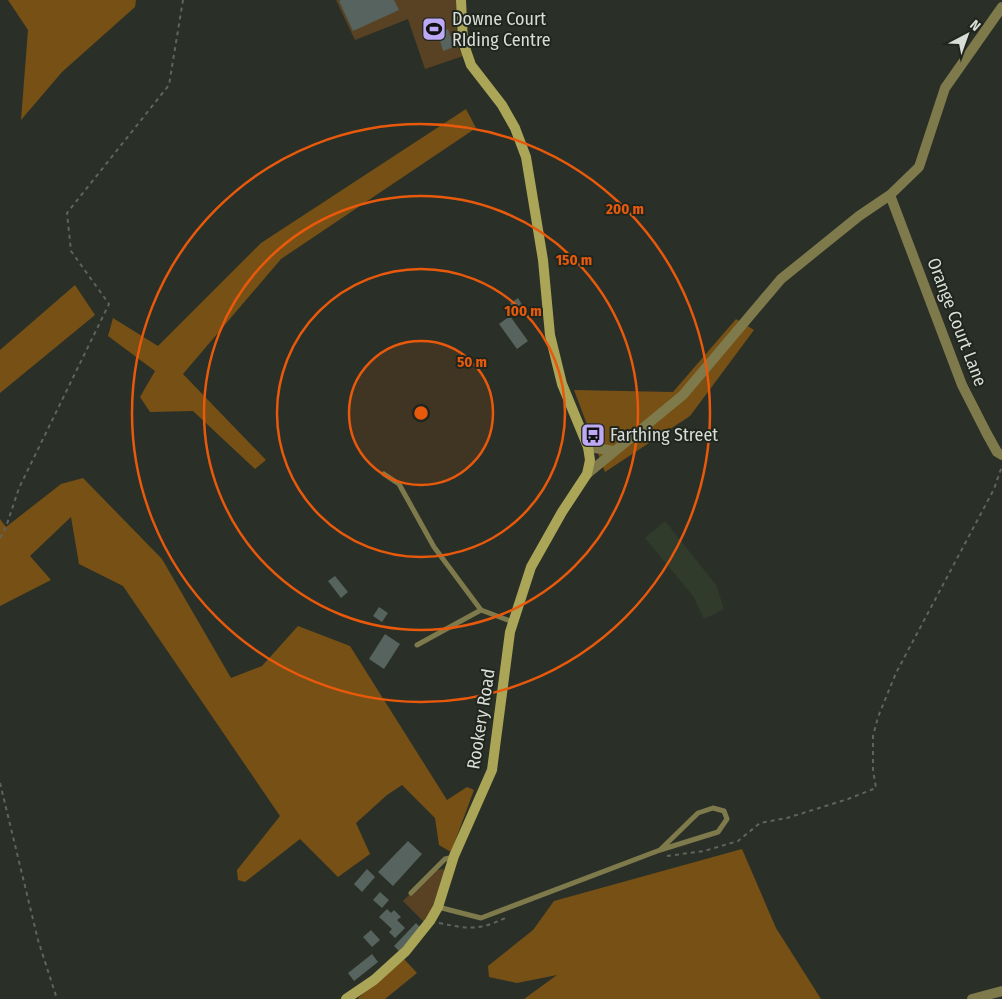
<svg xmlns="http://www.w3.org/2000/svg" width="1002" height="999" viewBox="0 0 1002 999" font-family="'Fira Sans Condensed',sans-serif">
  <rect width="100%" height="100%" fill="#2a3027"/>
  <!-- built -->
  <path fill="#303b2c" d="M 665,521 L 716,585 L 724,609 L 704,619 L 693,596 L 645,538 Z"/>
  <!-- green -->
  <path fill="#594224" d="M 336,0 L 456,0 L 457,45 L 463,56 L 425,69 L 408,19 L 355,40 Z
    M 443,869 L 446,873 L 436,905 L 425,923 L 403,901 L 432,871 Z"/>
  <!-- forest -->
  <path fill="#775015" d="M 8,0 L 136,0 L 135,7 L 62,72 L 21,120 L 28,30 Z
    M 466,109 L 476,128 L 281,259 L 183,374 L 266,460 L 255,469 L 193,411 L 150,412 L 140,397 L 155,371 L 108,336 L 113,318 L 158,346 L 261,243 Z
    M 75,285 L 95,315 L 0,393 L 0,350 Z
    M 736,319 L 754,330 L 690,416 L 605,472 L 574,390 L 673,392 Z
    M 83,478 L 162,559 L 231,678 L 262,666 L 298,626 L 350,646 L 447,800 L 467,787 L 474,790 L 451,852 L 439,845 L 435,818 L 402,785 L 387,795 L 356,823 L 370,854 L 338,877 L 300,839 L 245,882 L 238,880 L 237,870 L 280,816 L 123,586 L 79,564 L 71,517 L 30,556 L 51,580 L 0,606 L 0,519 L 6,527 L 61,484 Z
    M 742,849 L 776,928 L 821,999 L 524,999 L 557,975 L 517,983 L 489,977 L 488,966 L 533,930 L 554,901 Z
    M 404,959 L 417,973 L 385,999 L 359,999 L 358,998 Z"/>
  <!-- building -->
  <path fill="#56635e" d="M 341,0 L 394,0 L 399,10 L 353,31 L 339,1 Z
    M 448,29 L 454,47 L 443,51 L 438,33 Z
    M 518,298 L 524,308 L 513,315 L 507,306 Z
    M 510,316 L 528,341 L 517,349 L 499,324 Z
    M 335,576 L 348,592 L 341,598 L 328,581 Z
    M 379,607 L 388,613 L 382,622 L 373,616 Z
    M 385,634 L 400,644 L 384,669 L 369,659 Z
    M 408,841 L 422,854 L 393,886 L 378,872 Z
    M 367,869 L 375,877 L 362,892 L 354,884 Z
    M 380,892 L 389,900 L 382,908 L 373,900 Z
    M 387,909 L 391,913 L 394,910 L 401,917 L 397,920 L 405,928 L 395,938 L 389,932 L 392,929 L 379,917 Z
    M 416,923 L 421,928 L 399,951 L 394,946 Z
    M 371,930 L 380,940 L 372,947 L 363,937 Z
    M 372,954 L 378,962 L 354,981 L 348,973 Z"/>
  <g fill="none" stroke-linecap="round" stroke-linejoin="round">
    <!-- path -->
    <path stroke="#5f645c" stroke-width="2" stroke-dasharray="4 4" stroke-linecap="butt" d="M 0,538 L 6,527 L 19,488 L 109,304 L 71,251 L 67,213 L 169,85 L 183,0
      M 0,783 L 38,940 L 57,999
      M 667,856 L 704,851 L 738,841 L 760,823 L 787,818 L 848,799 L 876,788 L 873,770 L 873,736 L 878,717 L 896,673 L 994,489 L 1002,466
      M 439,923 C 468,929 479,931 507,917"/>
    <!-- lane -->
    <path stroke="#7e7a4b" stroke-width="5" d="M 384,474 L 399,484 L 434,547 L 481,610 L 513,622
      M 417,645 L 481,610
      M 411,893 L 445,859 L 454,857
      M 438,907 L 481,918 L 660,850 L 718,832 L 727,819 L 724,811 L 713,808 L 698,813 L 660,850"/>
    <!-- street -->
    <path stroke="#7e7a4b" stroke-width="10" d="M 890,195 L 962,385 L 987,434 L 997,452 L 1002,455
      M 588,447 L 615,451
      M 587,474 L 683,395 L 781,279 L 859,216 L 890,195 L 919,167 L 945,88 L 1002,7
      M 972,999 L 1002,991"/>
    <!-- secondary -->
    <path stroke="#aba557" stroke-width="10" d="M 346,999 L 374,980 L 406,951 L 430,921 L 438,907 L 454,856 L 492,770 L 510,632 L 531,567 L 562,512 L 587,474 L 590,460 L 588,447 L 562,384 L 550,335 L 543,260 L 526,157 L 515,128 L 502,105 L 471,65 L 463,42 L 461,0"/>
  </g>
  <!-- distance rings -->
  <circle cx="421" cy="413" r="72" fill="#e8590c" fill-opacity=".12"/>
  <g fill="none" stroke="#e8590c" stroke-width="2.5">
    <circle cx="421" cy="413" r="72"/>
    <circle cx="421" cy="413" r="144"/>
    <circle cx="421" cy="413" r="217"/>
    <circle cx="421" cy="413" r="289"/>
  </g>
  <!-- icons -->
  <defs>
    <g id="stadium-square" transform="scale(1.25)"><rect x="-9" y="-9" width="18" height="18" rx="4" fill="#bda9f5" stroke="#20261d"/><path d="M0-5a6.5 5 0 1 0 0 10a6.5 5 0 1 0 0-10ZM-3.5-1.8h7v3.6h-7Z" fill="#111"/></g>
    <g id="bus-square" transform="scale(1.25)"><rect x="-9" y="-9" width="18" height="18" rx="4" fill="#bda9f5" stroke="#20261d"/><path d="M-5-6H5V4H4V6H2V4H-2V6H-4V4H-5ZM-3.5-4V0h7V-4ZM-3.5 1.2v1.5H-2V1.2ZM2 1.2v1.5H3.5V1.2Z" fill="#111"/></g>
  </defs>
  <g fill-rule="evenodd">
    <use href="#stadium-square" x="434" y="29"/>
    <use href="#bus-square" x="593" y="435"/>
  </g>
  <g text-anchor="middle" stroke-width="4" stroke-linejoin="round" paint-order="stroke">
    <!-- poi labels -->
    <g font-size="18" fill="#d9ddd7" stroke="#20261d" text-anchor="start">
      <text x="452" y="25">Downe Court<tspan x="452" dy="21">RIding Centre</tspan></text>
      <text x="610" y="441">Farthing Street</text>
    </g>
    <!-- street labels -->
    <g font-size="18" fill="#d9ddd7" stroke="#20261d">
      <text transform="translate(957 322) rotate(69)" y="6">Orange Court Lane</text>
      <text transform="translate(481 719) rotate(-81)" y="6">Rookery Road</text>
    </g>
  </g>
  <circle cx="421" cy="413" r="8" fill="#e8590c" stroke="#20261d" stroke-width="2.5"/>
  <g font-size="15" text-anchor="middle" font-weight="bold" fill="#e8590c" stroke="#20261d" stroke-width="4" stroke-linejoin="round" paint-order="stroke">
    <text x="625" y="214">200 m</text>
    <text x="574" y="265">150 m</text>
    <text x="523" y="316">100 m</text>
    <text x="472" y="367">50 m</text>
  </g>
  <!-- north arrow -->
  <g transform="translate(967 35) rotate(41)" stroke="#20261d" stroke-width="4" paint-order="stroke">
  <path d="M0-4L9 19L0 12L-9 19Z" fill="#d9ddd7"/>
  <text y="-8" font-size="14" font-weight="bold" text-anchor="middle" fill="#d9ddd7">N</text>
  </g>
</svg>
